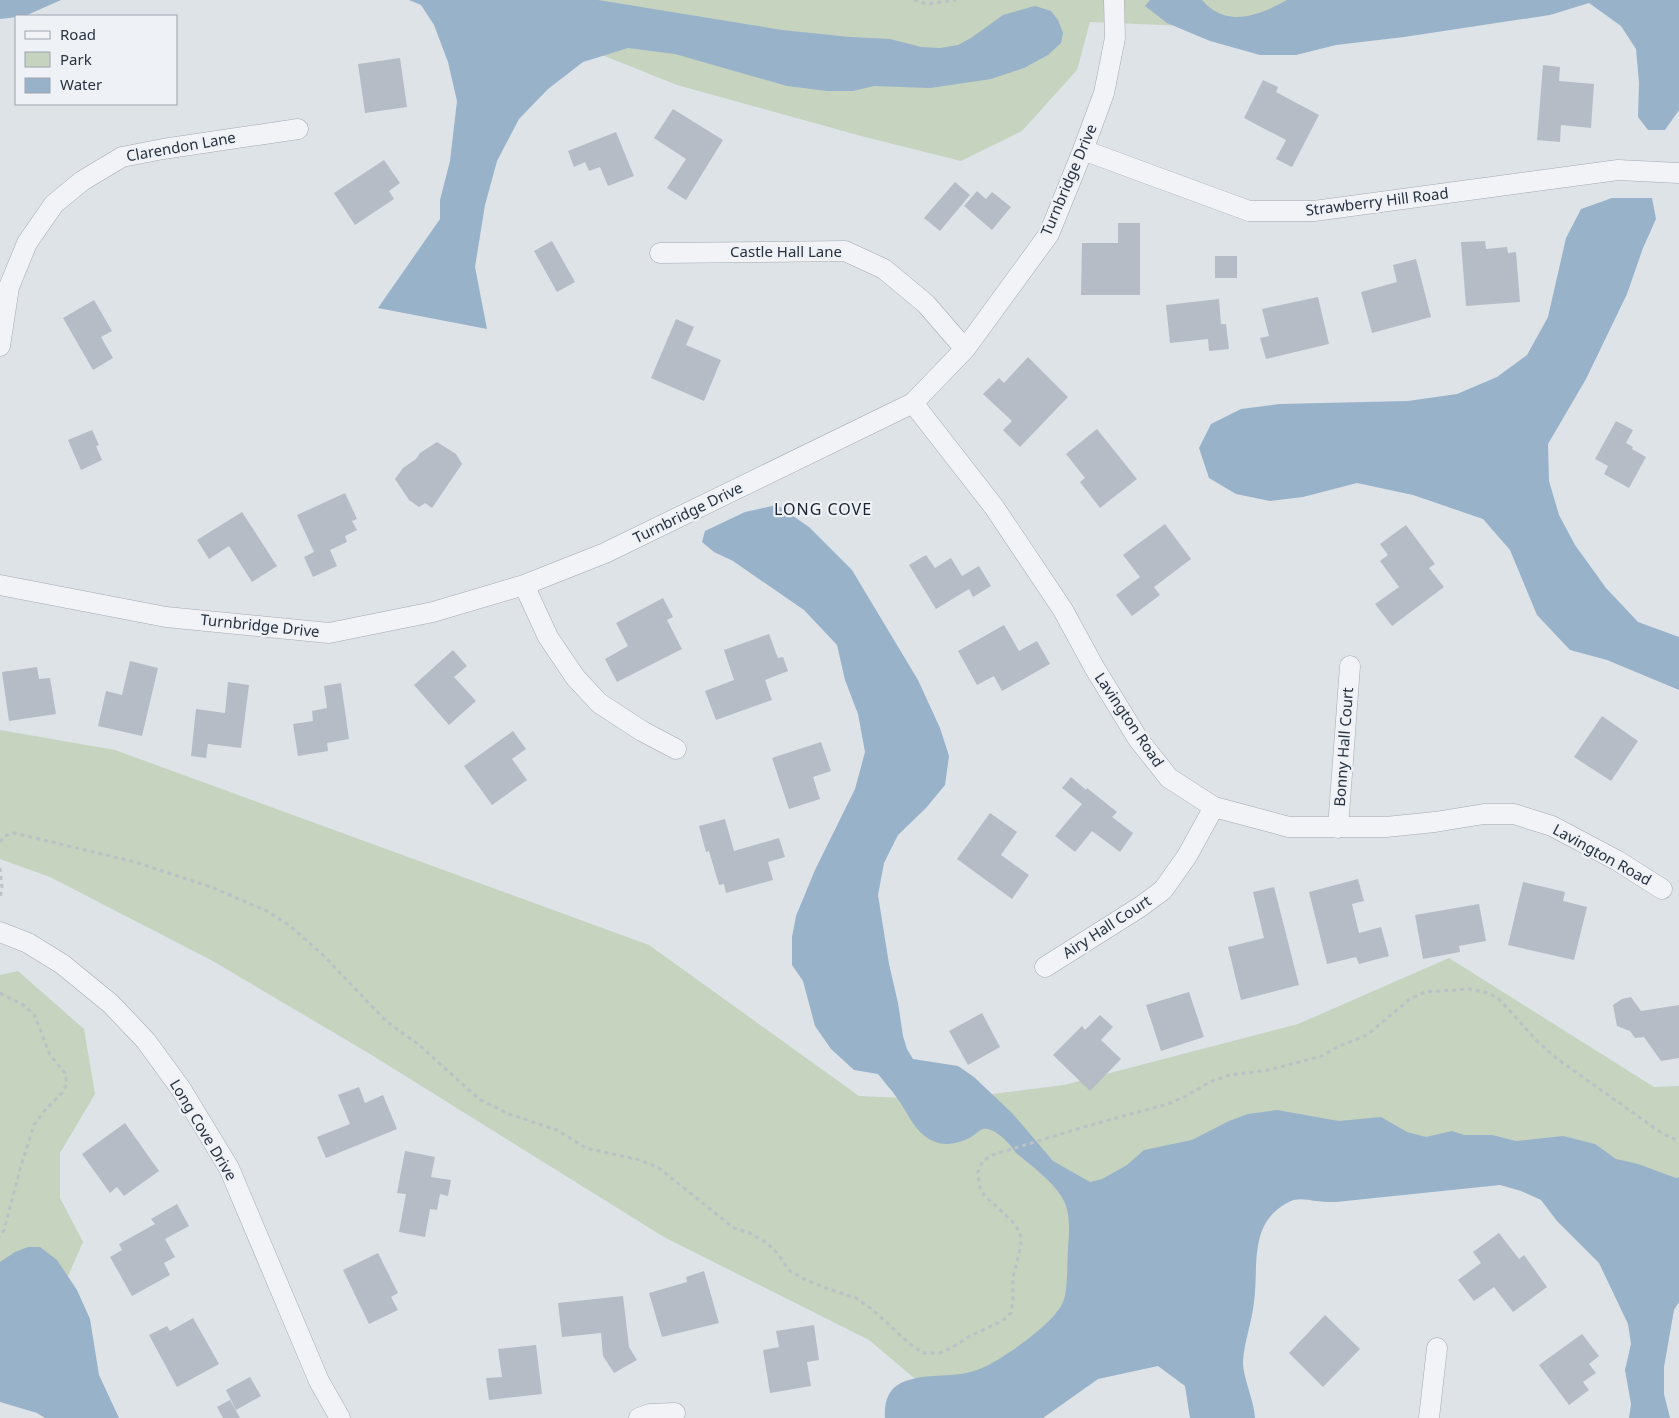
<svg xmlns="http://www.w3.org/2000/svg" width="1679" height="1418" viewBox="0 0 1679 1418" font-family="'Noto Sans',sans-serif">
  <rect width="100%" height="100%" fill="#dee3e8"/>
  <!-- green -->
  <path fill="#c5d3bf" d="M 465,0 L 1463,0 L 1284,30 L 1090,22 L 1077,70 L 1022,131 L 961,161 L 865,137 L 677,85 Z
    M 0,730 L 115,750 L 649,945 L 859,1096 L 946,1100 L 1064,1085 L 1298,1024 L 1449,958 L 1654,1087 L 1679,1086 L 1679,1225 L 1478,1155 L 1339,1166 L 951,1409 L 869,1340 L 664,1237 L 370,1054 L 211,960 L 50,877 L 0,859 Z
    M 18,971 L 84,1029 L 95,1094 L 60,1153 L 60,1198 L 83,1242 L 58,1299 L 0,1355 L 0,975 Z"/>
  <!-- water -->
  <path fill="#98b2ca" d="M 0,0 L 61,0 L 25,16 L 0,19 Z
    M 409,0 L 598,0 L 782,30 L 850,37 L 890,39 L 921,47 L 940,48 L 958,45 L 971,38 L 1003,15 L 1035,6 L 1051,11 L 1058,20 L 1063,33 L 1061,43 L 1048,55 L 1024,68 L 991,79 L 930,88 L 874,86 L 853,91 L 827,91 L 787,86 L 675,54 L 628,48 L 583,62 L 548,89 L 519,119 L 497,161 L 485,205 L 475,267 L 487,329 L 378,308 L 440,219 L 440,200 L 450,161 L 457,101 L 448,62 L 434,25 L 421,5 Z
    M 1150,0 L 1202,0 C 1226,29 1260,15 1287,0 L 1679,0 L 1679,110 L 1665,130 L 1648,130 L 1638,117 L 1639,83 L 1636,49 L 1621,26 L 1589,3 L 1550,15 L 1404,37 L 1336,45 L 1296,55 L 1260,55 L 1210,41 L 1167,23 L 1145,6 Z
    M 1612,198 L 1652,198 L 1656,219 L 1643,248 L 1627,294 L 1586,379 L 1548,444 L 1549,481 L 1559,515 L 1575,545 L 1606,588 L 1638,622 L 1679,637 L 1679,690 L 1607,660 L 1570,650 L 1537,615 L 1510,550 L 1483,519 L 1413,495 L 1357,483 L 1303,497 L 1270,501 L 1236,494 L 1209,478 L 1199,448 L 1211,424 L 1241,409 L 1279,404 L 1408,401 L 1457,394 L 1497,377 L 1527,355 L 1548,317 L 1566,238 L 1581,209 Z
    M 777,505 L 809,527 L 852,570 L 918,680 L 940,728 L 949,756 L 945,785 L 926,808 L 898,835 L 884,863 L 878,895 L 889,964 L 898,1003 L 903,1036 L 907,1049 L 913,1059 L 958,1066 L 974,1077 L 1013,1114 L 1053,1161 L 1090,1182 L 1102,1179 L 1113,1173 L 1127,1165 L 1144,1150 L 1192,1140 L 1229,1121 L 1248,1114 L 1277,1110 L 1339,1121 L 1381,1117 L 1407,1132 L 1426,1137 L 1452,1131 L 1464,1135 L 1492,1135 L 1516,1141 L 1563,1136 L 1595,1144 L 1616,1159 L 1638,1164 L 1676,1178 L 1679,1177 L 1679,1302 L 1674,1310 L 1664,1367 L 1664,1394 L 1670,1418 L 1629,1418 L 1631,1404 L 1625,1370 L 1631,1344 L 1628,1324 L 1599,1263 L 1557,1221 L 1541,1200 L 1521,1191 L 1500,1185 L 1336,1202 C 1329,1202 1323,1202 1316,1201 C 1306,1200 1297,1197 1287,1203 C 1248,1224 1259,1267 1254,1302 C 1252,1322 1244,1342 1243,1362 C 1243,1379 1254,1399 1255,1418 L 1190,1418 L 1185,1386 L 1158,1366 L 1098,1379 L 1043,1418 L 885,1418 C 884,1404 887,1390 901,1383 C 927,1371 956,1380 982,1368 C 1004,1358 1054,1324 1063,1302 C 1068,1292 1067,1262 1068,1249 C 1069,1233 1071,1216 1064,1201 C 1056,1184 1031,1165 1016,1153 C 1010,1144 995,1127 983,1129 C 979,1130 975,1135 971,1137 C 960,1143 945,1147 933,1141 C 914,1132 909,1114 897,1098 C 891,1089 884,1082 878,1074 L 854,1070 L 831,1049 L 815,1026 L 803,981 L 792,965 L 792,937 L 796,916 L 815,870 L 855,789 L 865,752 L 858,714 L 845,680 L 837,645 L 804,610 L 733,561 L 714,552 L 702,542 L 705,531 L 745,512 Z
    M 28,1247 L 40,1247 L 57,1260 L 77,1290 L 90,1319 L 99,1375 L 119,1418 L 45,1418 L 37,1413 L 0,1402 L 0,1262 L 15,1252 Z"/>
  <!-- building -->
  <path fill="#b5bcc5" d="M 400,58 L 407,107 L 365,113 L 358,64 Z
    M 1543,65 L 1560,67 L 1559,81 L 1594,84 L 1591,128 L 1561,125 L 1560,142 L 1537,140 Z
    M 1263,80 L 1278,87 L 1276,92 L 1319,115 L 1292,167 L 1276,159 L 1286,140 L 1244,118 Z
    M 673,109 L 723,140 L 686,200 L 667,188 L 686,159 L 654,138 Z
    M 616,132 L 634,176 L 608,186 L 600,167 L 589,171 L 585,162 L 574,167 L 568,151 Z
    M 384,160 L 400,183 L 389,191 L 394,199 L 355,225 L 334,193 Z
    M 955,182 L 970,195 L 940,231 L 924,218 Z
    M 977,191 L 986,199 L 992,192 L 1011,207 L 992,230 L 964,206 Z
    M 1118,223 L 1140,223 L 1140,295 L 1081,295 L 1082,243 L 1118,243 Z
    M 552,241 L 575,282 L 557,292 L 534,251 Z
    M 1485,241 L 1486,249 L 1507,247 L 1508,253 L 1516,252 L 1520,302 L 1466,306 L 1461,242 Z
    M 1215,256 L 1237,256 L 1237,278 L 1215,278 Z
    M 1416,259 L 1431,317 L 1372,333 L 1361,292 L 1397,282 L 1393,265 Z
    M 1318,297 L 1329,344 L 1266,359 L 1260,338 L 1269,336 L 1262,309 Z
    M 1219,299 L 1221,324 L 1226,324 L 1229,349 L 1209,351 L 1208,339 L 1170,343 L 1166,305 Z
    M 94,300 L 112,331 L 101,337 L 113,358 L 93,370 L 63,318 Z
    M 676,319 L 694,327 L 686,345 L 721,360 L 704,401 L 651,378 Z
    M 1028,357 L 1068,397 L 1020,447 L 1003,430 L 1012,421 L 983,394 L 999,378 L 1004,383 Z
    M 1616,421 L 1633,430 L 1626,443 L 1633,447 L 1632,449 L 1646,457 L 1629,488 L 1604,474 L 1608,466 L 1595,459 Z
    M 1097,429 L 1137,479 L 1100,508 L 1080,482 L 1085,478 L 1066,454 Z
    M 92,430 L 99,445 L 96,446 L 102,460 L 81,470 L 68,440 Z
    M 437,442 L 456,454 L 462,464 L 432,508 L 425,503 L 419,507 L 409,500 L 395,479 L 403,468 L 416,459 L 420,453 Z
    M 345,493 L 357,519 L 352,521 L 357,530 L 345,536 L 347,542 L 330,550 L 337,566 L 313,577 L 304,557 L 314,552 L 297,515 Z
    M 242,512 L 277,566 L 252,582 L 229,546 L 209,559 L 197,540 Z
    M 1165,524 L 1191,559 L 1154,587 L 1160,595 L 1132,616 L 1116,595 L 1140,577 L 1123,555 Z
    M 1406,525 L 1435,564 L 1429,568 L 1444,587 L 1392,626 L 1375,604 L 1399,587 L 1380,561 L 1388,555 L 1380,544 Z
    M 926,555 L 935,568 L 951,558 L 962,576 L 979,566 L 991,586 L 973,597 L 969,589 L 936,609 L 909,565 Z
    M 663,598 L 673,617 L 667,620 L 682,649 L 617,682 L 605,659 L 628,646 L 616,623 Z
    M 1004,625 L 1019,651 L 1037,641 L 1050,664 L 1002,691 L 994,676 L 977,685 L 958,651 Z
    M 769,634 L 778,658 L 783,657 L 788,671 L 765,680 L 772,700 L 716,720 L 705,691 L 734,680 L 724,650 Z
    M 453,650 L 467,666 L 454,677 L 476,701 L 449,725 L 414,685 Z
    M 130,661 L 158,668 L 142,736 L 98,726 L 106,691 L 122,695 Z
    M 37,667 L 39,679 L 50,678 L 56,714 L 9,721 L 2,672 Z
    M 228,682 L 249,685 L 241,748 L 208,744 L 206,758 L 191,756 L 196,709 L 225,713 Z
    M 341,683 L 349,739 L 327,743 L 328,751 L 298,756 L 293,724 L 313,721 L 312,711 L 327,708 L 324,686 Z
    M 1602,716 L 1638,741 L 1611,781 L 1574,757 Z
    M 513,731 L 526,749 L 512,759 L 527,780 L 492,805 L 464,766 Z
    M 821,742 L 831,771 L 813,777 L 820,799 L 789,809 L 772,758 Z
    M 1071,777 L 1086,790 L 1087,788 L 1117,812 L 1112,817 L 1133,833 L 1120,852 L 1092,831 L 1075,852 L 1055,836 L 1082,804 L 1062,788 Z
    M 990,813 L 1017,832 L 1001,855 L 1029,875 L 1012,899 L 957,859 Z
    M 725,819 L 734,851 L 779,838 L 785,857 L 768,862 L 773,880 L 726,893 L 724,884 L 719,885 L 709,851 L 706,852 L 699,826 Z
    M 1358,879 L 1364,901 L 1352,904 L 1359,933 L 1381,927 L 1389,956 L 1359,964 L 1356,957 L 1327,964 L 1309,892 Z
    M 1523,882 L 1565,892 L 1563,901 L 1587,907 L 1574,960 L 1508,945 Z
    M 1274,887 L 1299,985 L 1241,1000 L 1228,947 L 1264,938 L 1253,892 Z
    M 1479,904 L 1486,941 L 1459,946 L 1460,952 L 1423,959 L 1415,915 Z
    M 1189,992 L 1204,1037 L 1161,1051 L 1146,1005 Z
    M 1631,997 L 1641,1011 L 1679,1005 L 1679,1058 L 1661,1061 L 1644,1037 L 1635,1038 L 1630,1031 L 1617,1026 L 1613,1005 L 1622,999 Z
    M 982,1013 L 1000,1047 L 968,1065 L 949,1031 Z
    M 1100,1015 L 1113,1027 L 1101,1040 L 1121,1059 L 1090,1091 L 1053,1055 L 1082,1026 L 1085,1030 Z
    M 359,1087 L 365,1103 L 383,1095 L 397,1129 L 326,1158 L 317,1137 L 350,1124 L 338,1095 Z
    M 125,1123 L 159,1171 L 124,1196 L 117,1187 L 110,1193 L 82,1154 Z
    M 405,1151 L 435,1157 L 431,1177 L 451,1180 L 448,1196 L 440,1194 L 437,1210 L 430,1209 L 425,1237 L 399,1232 L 406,1194 L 397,1193 Z
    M 177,1204 L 189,1226 L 165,1239 L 175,1257 L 164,1263 L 170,1275 L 132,1296 L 110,1257 L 122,1250 L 119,1244 L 155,1224 L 151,1219 Z
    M 1499,1233 L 1519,1259 L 1524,1255 L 1547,1287 L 1513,1312 L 1494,1287 L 1474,1301 L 1458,1280 L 1481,1263 L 1473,1252 Z
    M 378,1253 L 398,1293 L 391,1297 L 398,1310 L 369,1324 L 343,1270 Z
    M 704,1271 L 719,1323 L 662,1337 L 649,1293 L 687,1282 L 686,1277 Z
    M 623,1296 L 629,1347 L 637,1360 L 614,1373 L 603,1356 L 601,1333 L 562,1337 L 558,1303 Z
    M 1325,1315 L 1360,1349 L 1323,1387 L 1289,1353 Z
    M 193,1318 L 219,1364 L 177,1387 L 149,1335 L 167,1326 L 170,1331 Z
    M 814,1325 L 819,1360 L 807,1362 L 811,1386 L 770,1393 L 763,1350 L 779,1347 L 776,1331 Z
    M 1582,1334 L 1599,1356 L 1589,1364 L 1596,1373 L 1583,1382 L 1589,1390 L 1569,1405 L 1539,1365 Z
    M 536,1345 L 542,1394 L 489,1400 L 486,1378 L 502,1377 L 498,1349 Z
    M 250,1377 L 261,1396 L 236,1410 L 226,1390 Z
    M 230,1400 L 240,1418 L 223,1418 L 217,1407 Z"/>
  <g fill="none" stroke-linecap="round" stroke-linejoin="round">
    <!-- minor casing -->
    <g stroke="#a3aab2" stroke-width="21">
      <path id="minor" d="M 1083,150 L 1249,211 L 1314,211 L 1618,170 L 1679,173
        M 660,253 L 845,251 L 884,269 L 926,304 L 965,349
        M 0,346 L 9,287 L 27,243 L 54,204 L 82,181 L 122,157 L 163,149 L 298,129
        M 913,403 L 994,507 L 1063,610 L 1094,667 L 1138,739 L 1169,778 L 1214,807 L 1289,827 L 1386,827 L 1435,822 L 1484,814 L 1514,814 L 1552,826 L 1618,861 L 1662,889
        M 0,585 L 166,617 L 329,633 L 433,612 L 524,585 L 605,553 L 913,403 L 965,349 L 1049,234 L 1083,150 L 1104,93 L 1115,38 L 1114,0
        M 524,585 L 548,637 L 575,677 L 599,703 L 642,731 L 676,749
        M 1338,828 L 1350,666
        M 0,932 L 28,943 L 62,964 L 111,1004 L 146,1041 L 181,1089 L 229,1168 L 319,1381 L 340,1418
        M 1045,967 L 1140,907 L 1163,890 L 1187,856 L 1214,807
        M 639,1418 L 650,1414 L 675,1413
        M 1429,1418 L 1437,1348"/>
    </g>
    <!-- path -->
    <path stroke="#bcc1c7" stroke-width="3" stroke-dasharray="4 4" stroke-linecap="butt" d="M 914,0 L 927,4 L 956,0
      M 0,842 L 5,836 L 14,833 L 135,862 L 211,887 L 267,911 L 289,925 L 323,955 L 387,1022 L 418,1044 L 479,1099 L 509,1114 L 557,1130 L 586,1148 L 640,1160 L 659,1168 L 734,1228 L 750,1233 L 767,1243 L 777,1253 L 789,1270 L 804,1279 L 826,1288 L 856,1298 L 873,1310 L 910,1344 L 923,1353 L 939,1353 L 951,1348 L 970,1336 L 1002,1321 L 1011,1313 L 1013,1300 L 1013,1277 L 1021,1245 L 1020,1232 L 1012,1221 L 984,1195 L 979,1185 L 978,1172 L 982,1162 L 992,1155 L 1094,1124 L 1168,1104 L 1186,1096 L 1210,1082 L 1230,1075 L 1268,1070 L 1322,1056 L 1337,1047 L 1367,1035 L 1410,999 L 1425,992 L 1469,989 L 1489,993 L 1500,1000 L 1537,1041 L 1556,1058 L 1663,1134 L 1679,1141
      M 0,868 L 2,888 L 0,897
      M 0,993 L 23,1005 L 34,1014 L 50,1055 L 65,1073 L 67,1084 L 62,1093 L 46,1109 L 34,1125 L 20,1169 L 4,1230 L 0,1237"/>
    <!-- minor -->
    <use href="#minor" stroke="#f1f3f7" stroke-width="20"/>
  </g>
  <g text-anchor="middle" stroke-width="4.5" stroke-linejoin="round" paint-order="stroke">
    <!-- street labels -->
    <g font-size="15" fill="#273140" stroke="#eef1f6">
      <text transform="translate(181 147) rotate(-10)" y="5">Clarendon Lane</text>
      <text transform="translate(1069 180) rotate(-67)" y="5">Turnbridge Drive</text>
      <text transform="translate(1377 202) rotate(-7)" y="5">Strawberry Hill Road</text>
      <text x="786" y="257">Castle Hall Lane</text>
      <text transform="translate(688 513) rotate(-26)" y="5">Turnbridge Drive</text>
      <text transform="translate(260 626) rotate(6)" y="5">Turnbridge Drive</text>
      <text transform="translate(1129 720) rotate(56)" y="5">Lavington Road</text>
      <text transform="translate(1344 747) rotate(-86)" y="5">Bonny Hall Court</text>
      <text transform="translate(1602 855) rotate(29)" y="5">Lavington Road</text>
      <text transform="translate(1107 927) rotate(-33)" y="5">Airy Hall Court</text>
      <text transform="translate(203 1130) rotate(59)" y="5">Long Cove Drive</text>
    </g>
    <!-- neighbourhood labels -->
    <g font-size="16" letter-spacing="1" fill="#192230" stroke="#eef1f6">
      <text x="823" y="515">LONG COVE</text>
    </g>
  </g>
  <!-- legend -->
  <rect x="15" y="15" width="162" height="90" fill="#eef1f6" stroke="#9ea4ad"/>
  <rect x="25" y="31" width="25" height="8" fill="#f1f3f7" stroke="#9ea4ad"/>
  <text x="60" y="40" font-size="15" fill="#273140">Road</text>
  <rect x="25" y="52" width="25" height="15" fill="#c5d3bf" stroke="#9ea4ad"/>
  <text x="60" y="65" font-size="15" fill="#273140">Park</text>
  <rect x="25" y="78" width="25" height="15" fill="#98b2ca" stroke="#9ea4ad"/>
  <text x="60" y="90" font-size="15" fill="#273140">Water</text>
</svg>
